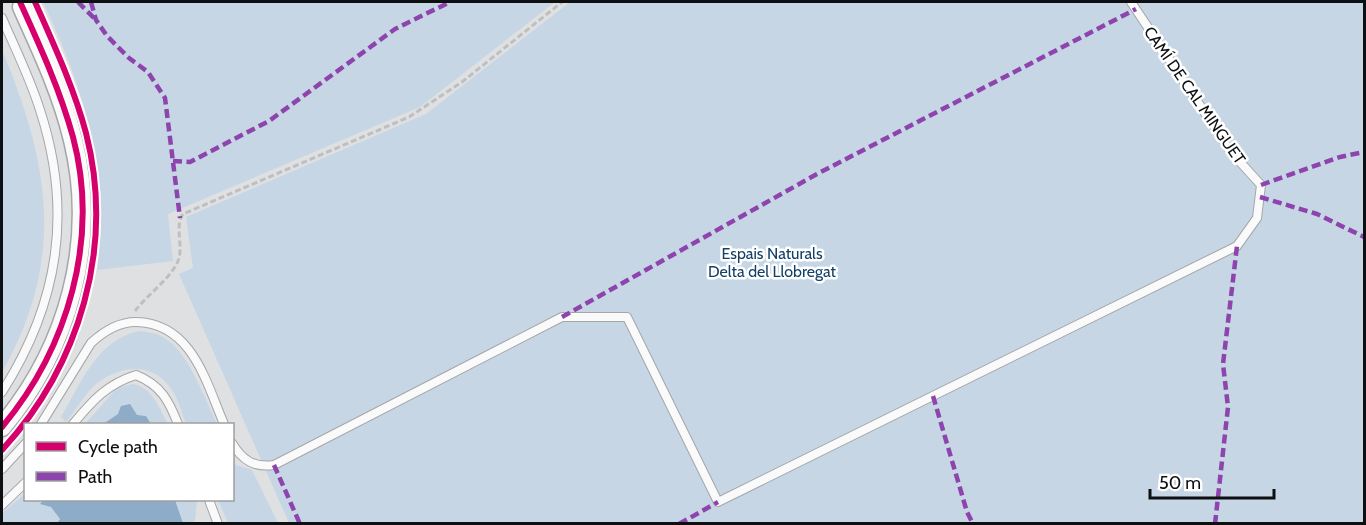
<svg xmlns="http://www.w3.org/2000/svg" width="1366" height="525" viewBox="0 0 1366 525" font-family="Cabin,sans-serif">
  <rect width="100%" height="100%" fill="#dee0e2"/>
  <!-- green -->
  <path fill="#c6d6e5" d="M 43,2 L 555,2 L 420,107 L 168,214 L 173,261 L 97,270 C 109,167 86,94 43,2 Z
    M 570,2 L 1364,2 L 1364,523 L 289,523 L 179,274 L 193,268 L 186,217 L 426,114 Z
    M 2,50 C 50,165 66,259 2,372 Z
    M 139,331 C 148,332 157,333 166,339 C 188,352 206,401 217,424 L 186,424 C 182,414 179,400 172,390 C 153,361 119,365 95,385 C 84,395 75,411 66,422 L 61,417 C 81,383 97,340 139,331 Z
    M 133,384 C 153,388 159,408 168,424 L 151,424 L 146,416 L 118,414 L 103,424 L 85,424 L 117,388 Z
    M 233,458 L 236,465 L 252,470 L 278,523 L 228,523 L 218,500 L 232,500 Z
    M 25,494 L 26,500 L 43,500 L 40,503 L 51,507 L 60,519 L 57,523 L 2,524 L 2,513 Z
    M 175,500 L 197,500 L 195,520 L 192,523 L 183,523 Z"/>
  <!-- water -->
  <path fill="#8eabc7" d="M 130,404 L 137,415 L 146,416 L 151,424 L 103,424 L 118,414 L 121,406 Z
    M 43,500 L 175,500 L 183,523 L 57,523 L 60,519 L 51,507 L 40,504 Z"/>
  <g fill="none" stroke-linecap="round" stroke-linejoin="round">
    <!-- service casing -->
    <g stroke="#a4a6a8" stroke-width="10">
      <path id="service" d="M 2,18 C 15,48 30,78 40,110 C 73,211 59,303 2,392
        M 41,424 L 91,343 C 104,331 118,322 136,322 C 192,323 206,382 224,424
        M 73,424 C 92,401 107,384 136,375 C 161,385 169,401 178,424
        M 232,443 C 242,460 254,468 274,465 L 562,317 L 627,317 L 718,502 L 1237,246 L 1257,218 L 1261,185 L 1231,152 L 1131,2
        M 2,469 L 26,443
        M 209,500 L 218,524
        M 2,505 L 26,482"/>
    </g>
    <!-- tertiary casing -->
    <g stroke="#a4a6a8" stroke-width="21">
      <path id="tertiary" d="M 2,427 C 68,348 98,243 73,140 C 62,94 42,51 22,7"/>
    </g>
    <!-- path -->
    <path stroke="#bebfbf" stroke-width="3" stroke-dasharray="6 3" stroke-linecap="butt" d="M 135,311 C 146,296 172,277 178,261 C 184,246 174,227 183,214 L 409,117 L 462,82 L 562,2
      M 74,345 L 86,309"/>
    <!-- service -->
    <use href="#service" stroke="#fafafb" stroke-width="8"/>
    <!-- tertiary -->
    <use href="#tertiary" stroke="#fafafb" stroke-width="18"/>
    <!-- quiet -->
    <path stroke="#8e44ad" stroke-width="4.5" stroke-dasharray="9 4.5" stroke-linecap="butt" d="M 2,2 L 3,2
      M 78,2 L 96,20
      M 91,2 L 96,20 L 107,36 L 129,58 L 148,72 L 165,98 L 180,218
      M 173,161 L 190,162 L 269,121 L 395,29 L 450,2
      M 1261,185 L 1340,157 L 1364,152
      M 1260,197 L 1317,214 L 1364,237
      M 562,317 L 817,174 L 1136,9
      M 933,396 L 967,512 L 973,524
      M 274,465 L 300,524
      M 679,524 L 718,502
      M 1215,524 L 1228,407 L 1223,364 L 1237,246"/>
    <!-- cycleway casing -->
    <g stroke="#fff" stroke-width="10">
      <path id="cycleway" d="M 2,427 C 68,348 100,239 73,137 C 60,90 40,46 20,2
        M 2,450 C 80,365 115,247 86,133 C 74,88 54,45 35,2"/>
    </g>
    <!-- cycleway -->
    <use href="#cycleway" stroke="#d6006c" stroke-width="6"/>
  </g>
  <g text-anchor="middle" stroke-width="5" stroke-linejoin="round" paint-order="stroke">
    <!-- street labels -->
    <g font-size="16" fill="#0d0f10" stroke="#fff">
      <text transform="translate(1195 95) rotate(55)" y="6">CAMÍ DE CAL MINGUET</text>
    </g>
    <!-- park labels -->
    <g font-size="16" fill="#144168" stroke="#fff">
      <text x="772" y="259">Espais Naturals<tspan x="772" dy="18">Delta del Llobregat</tspan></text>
    </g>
  </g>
  <!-- border -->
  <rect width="1366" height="525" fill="none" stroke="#0d0f10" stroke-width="6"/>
  <!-- legend -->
  <rect x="24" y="423" width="210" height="78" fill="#ffffff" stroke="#9e9f9f" stroke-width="1.5"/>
  <rect x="36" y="442" width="30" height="9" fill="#d6006c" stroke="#9e9f9f" stroke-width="1.5"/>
  <text x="78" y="453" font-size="18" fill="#0d0f10">Cycle path</text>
  <rect x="36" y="472" width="30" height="9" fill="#8e44ad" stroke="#9e9f9f" stroke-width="1.5"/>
  <text x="78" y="483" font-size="18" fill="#0d0f10">Path</text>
  <!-- scale -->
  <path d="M1150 489v9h124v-9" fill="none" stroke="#0d0f10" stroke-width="3"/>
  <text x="1159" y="489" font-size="18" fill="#0d0f10" stroke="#ffffff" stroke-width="4.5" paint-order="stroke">50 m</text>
</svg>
